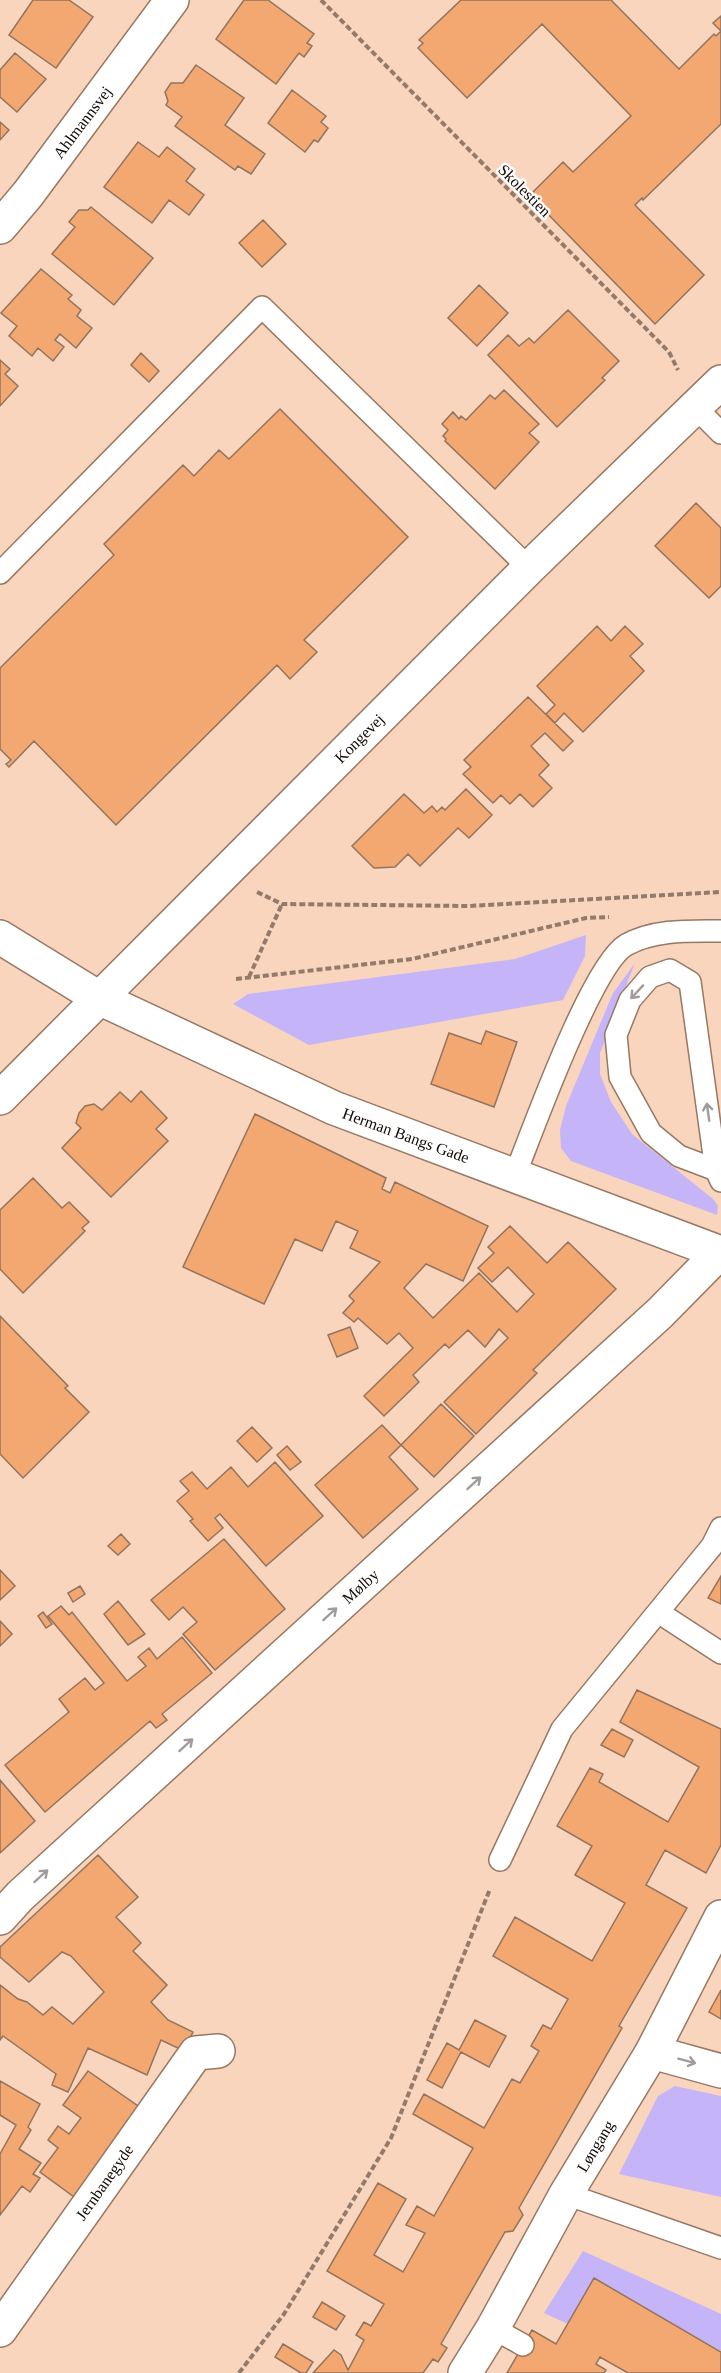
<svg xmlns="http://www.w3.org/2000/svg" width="721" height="2373" viewBox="0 0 721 2373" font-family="Georgia,serif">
  <rect width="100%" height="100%" fill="#f9d5bd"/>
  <!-- green -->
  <path fill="#c6b4f8" d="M 586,935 L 585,956 L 563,1000 L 309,1045 L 233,1004 L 248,994 L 515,959 Z
    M 635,963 L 600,1053 L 600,1074 L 611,1102 L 632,1134 L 713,1199 L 718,1206 L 717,1215 L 571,1161 L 561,1148 L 560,1130 L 566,1106 L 613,993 Z
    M 675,2086 L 721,2096 L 721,2197 L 619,2174 L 658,2096 Z
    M 583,2251 L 721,2314 L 721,2351 L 596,2280 L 570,2325 L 544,2313 Z"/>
  <!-- building -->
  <path fill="#f4a871" stroke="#93735d" stroke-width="1.5" d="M 33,0 L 69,0 L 93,17 L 56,68 L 9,35 Z
    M 244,0 L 268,0 L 314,34 L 307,43 L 312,46 L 304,57 L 299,53 L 276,84 L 216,39 Z
    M 461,0 L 611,0 L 679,69 L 714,34 L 716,36 L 721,31 L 713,23 L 721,16 L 721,124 L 643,200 L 642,198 L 635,205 L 704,275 L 655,324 L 541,207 L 543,205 L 532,193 L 563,162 L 573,172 L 631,116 L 542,24 L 467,98 L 418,48 L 423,43 L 419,40 Z
    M 15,53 L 46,79 L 17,112 L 0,97 L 0,70 Z
    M 196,65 L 244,98 L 225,125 L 265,154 L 251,174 L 238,166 L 235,170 L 175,126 L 182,117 L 166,105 L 168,101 L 165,92 L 171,83 L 183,83 Z
    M 292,90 L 326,116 L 321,122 L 328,128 L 318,142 L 314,140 L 305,152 L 268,123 Z
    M 0,122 L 9,130 L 0,140 Z
    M 138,142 L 159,157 L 167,147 L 195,169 L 186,181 L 204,195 L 189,215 L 169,200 L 152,223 L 104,187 Z
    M 91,207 L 153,258 L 114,305 L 52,254 L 75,227 L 69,222 L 79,210 L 88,210 Z
    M 263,220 L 286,244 L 262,267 L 239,243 Z
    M 41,269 L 72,295 L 68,299 L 81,310 L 77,316 L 92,328 L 76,348 L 60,334 L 55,340 L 64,347 L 53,361 L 38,348 L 32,356 L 9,336 L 17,326 L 1,313 Z
    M 479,285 L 508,313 L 477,346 L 448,318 Z
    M 568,310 L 619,361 L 602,378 L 605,380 L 557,427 L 488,355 L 508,335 L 519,346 L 529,338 L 534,343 Z
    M 141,353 L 159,371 L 149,382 L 131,365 Z
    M 0,360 L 10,369 L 5,374 L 18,386 L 0,406 Z
    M 504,390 L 539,424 L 529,433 L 539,442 L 495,489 L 445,441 L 446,439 L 443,436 L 448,430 L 442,424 L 453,412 L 459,419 L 461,416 L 466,420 L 490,395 L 495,399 Z
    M 280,409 L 408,537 L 304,640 L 317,652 L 290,679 L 277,665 L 116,825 L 34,741 L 9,767 L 6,764 L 11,760 L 0,749 L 0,668 L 114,555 L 104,544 L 183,465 L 194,476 L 219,450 L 229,459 Z
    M 696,503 L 721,528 L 721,586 L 709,598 L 655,546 Z
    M 597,626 L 611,641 L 625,626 L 643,644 L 630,656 L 644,671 L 583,732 L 564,713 L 555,723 L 546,714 L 555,705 L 537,686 Z
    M 528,697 L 573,741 L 563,751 L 545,733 L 531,746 L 549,765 L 539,775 L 552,788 L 533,807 L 520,794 L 510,804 L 501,795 L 493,803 L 463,774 L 471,767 L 464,760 Z
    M 466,789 L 492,815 L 469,838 L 458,828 L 420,866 L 408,854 L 395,867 L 374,868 L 352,846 L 404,794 L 424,813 L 432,806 L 437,812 L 442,807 L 445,810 Z
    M 486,1031 L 517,1042 L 494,1107 L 431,1084 L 449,1033 L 481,1044 Z
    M 141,1091 L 167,1118 L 156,1129 L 168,1141 L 111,1197 L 62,1148 L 81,1128 L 76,1123 L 79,1113 L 85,1106 L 94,1104 L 102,1110 L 120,1092 L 131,1102 Z
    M 255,1114 L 386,1178 L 382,1189 L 390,1193 L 395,1182 L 488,1226 L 463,1281 L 426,1264 L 404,1288 L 433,1318 L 479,1273 L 517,1312 L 534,1294 L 508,1267 L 492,1282 L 478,1268 L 494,1253 L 488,1247 L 510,1226 L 547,1263 L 568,1242 L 616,1289 L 533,1370 L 537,1373 L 476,1434 L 444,1402 L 508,1338 L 499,1329 L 485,1347 L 468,1330 L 449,1348 L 445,1344 L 413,1375 L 419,1382 L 384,1416 L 364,1396 L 413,1348 L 399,1333 L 387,1344 L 358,1318 L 354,1322 L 343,1313 L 354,1301 L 349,1296 L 380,1262 L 350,1248 L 358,1231 L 336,1221 L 322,1251 L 295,1239 L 264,1304 L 183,1267 Z
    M 33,1178 L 62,1208 L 69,1202 L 89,1222 L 82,1228 L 85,1231 L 23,1293 L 0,1269 L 0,1210 Z
    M 0,1316 L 68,1386 L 65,1388 L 89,1412 L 23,1478 L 0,1454 Z
    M 350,1327 L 358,1348 L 337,1357 L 328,1335 Z
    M 441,1404 L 474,1436 L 434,1477 L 401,1445 Z
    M 382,1425 L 401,1445 L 389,1457 L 418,1489 L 363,1538 L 315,1485 Z
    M 252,1427 L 272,1448 L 257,1462 L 237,1441 Z
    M 287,1446 L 301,1462 L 290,1470 L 277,1455 Z
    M 275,1462 L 323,1516 L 266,1566 L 220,1514 L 215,1518 L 223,1528 L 208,1541 L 190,1521 L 193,1519 L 177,1501 L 189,1491 L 180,1481 L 192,1472 L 207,1489 L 231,1467 L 248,1487 Z
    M 121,1534 L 130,1544 L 118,1555 L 108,1546 Z
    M 224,1539 L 285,1609 L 215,1670 L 183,1634 L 197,1622 L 183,1607 L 169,1620 L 151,1600 Z
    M 0,1570 L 15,1586 L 0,1600 Z
    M 721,1576 L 721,1604 L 708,1598 Z
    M 80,1586 L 85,1594 L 73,1602 L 68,1593 Z
    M 118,1601 L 145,1634 L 128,1645 L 104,1614 Z
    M 61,1606 L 69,1615 L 72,1612 L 127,1681 L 146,1666 L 138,1657 L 149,1648 L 157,1659 L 182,1637 L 212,1673 L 162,1714 L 167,1720 L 156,1728 L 150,1721 L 45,1812 L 5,1765 L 69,1712 L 59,1699 L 85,1678 L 95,1690 L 104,1683 L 48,1616 Z
    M 43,1612 L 52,1624 L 46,1628 L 38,1616 Z
    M 0,1621 L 12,1634 L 0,1646 Z
    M 637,1690 L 721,1729 L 721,1845 L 706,1873 L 665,1850 L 646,1885 L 687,1908 L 619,2026 L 622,2028 L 519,2208 L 523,2215 L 513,2231 L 505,2232 L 441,2344 L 447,2348 L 438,2362 L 433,2359 L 423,2373 L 313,2373 L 334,2350 L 341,2355 L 348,2370 L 364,2340 L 356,2335 L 364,2322 L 371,2326 L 384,2304 L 327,2271 L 378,2183 L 406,2199 L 374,2255 L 403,2272 L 425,2233 L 406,2225 L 417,2206 L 434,2216 L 473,2148 L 413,2114 L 424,2094 L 484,2128 L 512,2079 L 520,2083 L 539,2051 L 531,2046 L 543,2025 L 551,2029 L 568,1999 L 493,1956 L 515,1917 L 592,1961 L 625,1903 L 575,1875 L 592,1846 L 557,1826 L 590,1768 L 603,1774 L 599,1782 L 668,1822 L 699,1767 L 620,1722 Z
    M 612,1729 L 633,1740 L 624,1757 L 601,1745 Z
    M 0,1780 L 35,1821 L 0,1853 Z
    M 98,1855 L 138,1897 L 116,1917 L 141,1943 L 133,1951 L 167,1985 L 151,2002 L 168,2020 L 193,2032 L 184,2051 L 161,2040 L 147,2075 L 88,2048 L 68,2092 L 52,2085 L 56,2074 L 3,2036 L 0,2040 L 0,1985 L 18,1999 L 27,2002 L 43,2015 L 52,2007 L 73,2024 L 104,1992 L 71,1956 L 62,1952 L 29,1982 L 0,1957 L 0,1947 Z
    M 721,1990 L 721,2019 L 709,2012 Z
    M 475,2020 L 506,2036 L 489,2067 L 461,2052 L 442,2088 L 427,2080 L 447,2043 L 459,2050 Z
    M 88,2071 L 148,2113 L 81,2202 L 40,2172 L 58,2148 L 48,2140 L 58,2126 L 69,2134 L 81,2118 L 63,2105 Z
    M 0,2081 L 40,2104 L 28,2127 L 31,2130 L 19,2149 L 41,2163 L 33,2174 L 40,2178 L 30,2192 L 22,2186 L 0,2215 L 0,2154 L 16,2125 L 0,2115 Z
    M 594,2278 L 721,2352 L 721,2373 L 628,2373 L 600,2357 L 596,2364 L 606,2370 L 604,2373 L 507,2373 L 532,2330 L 556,2344 Z
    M 322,2302 L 345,2316 L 336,2330 L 313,2317 Z
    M 283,2344 L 313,2362 L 306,2373 L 301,2373 L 275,2357 Z"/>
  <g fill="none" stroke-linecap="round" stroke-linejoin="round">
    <!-- service casing -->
    <g stroke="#987862" stroke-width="24">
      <path id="service" d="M 696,408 L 721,433
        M 0,573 L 262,307 L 529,568
        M 716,1170 L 679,1156 L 651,1133 L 620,1077 L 616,1035 L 630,1000 L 650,977 L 670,970 L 690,982 L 716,1170 L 721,1181
        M 515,1175 C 532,1132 592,965 626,945 C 655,929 690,931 721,931
        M 658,1612 L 721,1653
        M 500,1860 L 562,1729 L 712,1546 L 721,1528
        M 566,2194 L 721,2248
        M 493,2328 L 523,2345"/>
    </g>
    <!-- minor casing -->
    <g stroke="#987862" stroke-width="36">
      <path id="minor" d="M 0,227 L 28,194 L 172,0
        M 0,1918 L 20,1896 L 660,1313 L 719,1253
        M 652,2052 L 721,2071
        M 0,2330 L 196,2053 L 218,2051"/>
    </g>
    <!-- tertiary casing -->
    <g stroke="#987862" stroke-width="36">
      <path id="tertiary" d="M 0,937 L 99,998 L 334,1108 L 721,1253
        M 0,1098 L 529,568 L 721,382
        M 465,2373 L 493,2328 L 566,2194 L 652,2052 L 721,1917"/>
    </g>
    <!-- path -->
    <path stroke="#937a6b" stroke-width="4" stroke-dasharray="6 3" stroke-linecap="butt" d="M 321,0 L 669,352 L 678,370
      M 257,892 L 282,904 L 469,906 L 721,892
      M 249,977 L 282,904
      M 236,979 L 412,959 L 586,918 L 609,917
      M 239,2373 L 284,2314 L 391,2138 L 490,1889"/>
    <!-- service -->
    <use href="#service" stroke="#fff" stroke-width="21"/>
    <!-- minor -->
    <use href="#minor" stroke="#fff" stroke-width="33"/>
    <!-- tertiary -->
    <use href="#tertiary" stroke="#fff" stroke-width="33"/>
  </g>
  <!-- one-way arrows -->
  <defs><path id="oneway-shaft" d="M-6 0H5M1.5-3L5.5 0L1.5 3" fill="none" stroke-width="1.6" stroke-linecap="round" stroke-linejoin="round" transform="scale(1.5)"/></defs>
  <g stroke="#a19c9a">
    <use href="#oneway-shaft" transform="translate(637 992) rotate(133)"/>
    <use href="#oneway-shaft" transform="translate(708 1112) rotate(-98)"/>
    <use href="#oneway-shaft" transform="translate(474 1483) rotate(-42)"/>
    <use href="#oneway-shaft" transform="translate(330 1614) rotate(-42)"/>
    <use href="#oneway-shaft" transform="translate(186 1745) rotate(-42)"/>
    <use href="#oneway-shaft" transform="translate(41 1876) rotate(-42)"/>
    <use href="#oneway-shaft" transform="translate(687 2061) rotate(15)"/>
  </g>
  <g text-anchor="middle" stroke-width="5" stroke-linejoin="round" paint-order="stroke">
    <!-- street labels -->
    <g font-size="16" fill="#130803" stroke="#fefefe">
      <text transform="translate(82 122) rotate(-53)" y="6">Ahlmannsvej</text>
      <text transform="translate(525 190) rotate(45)" y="6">Skolestien</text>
      <text transform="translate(359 738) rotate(-45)" y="6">Kongevej</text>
      <text transform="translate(406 1135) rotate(20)" y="6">Herman Bangs Gade</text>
      <text transform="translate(360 1586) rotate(-42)" y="6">Mølby</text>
      <text transform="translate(595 2146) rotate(-59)" y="6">Løngang</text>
      <text transform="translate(104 2182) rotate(-55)" y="6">Jernbanegyde</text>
    </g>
  </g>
</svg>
